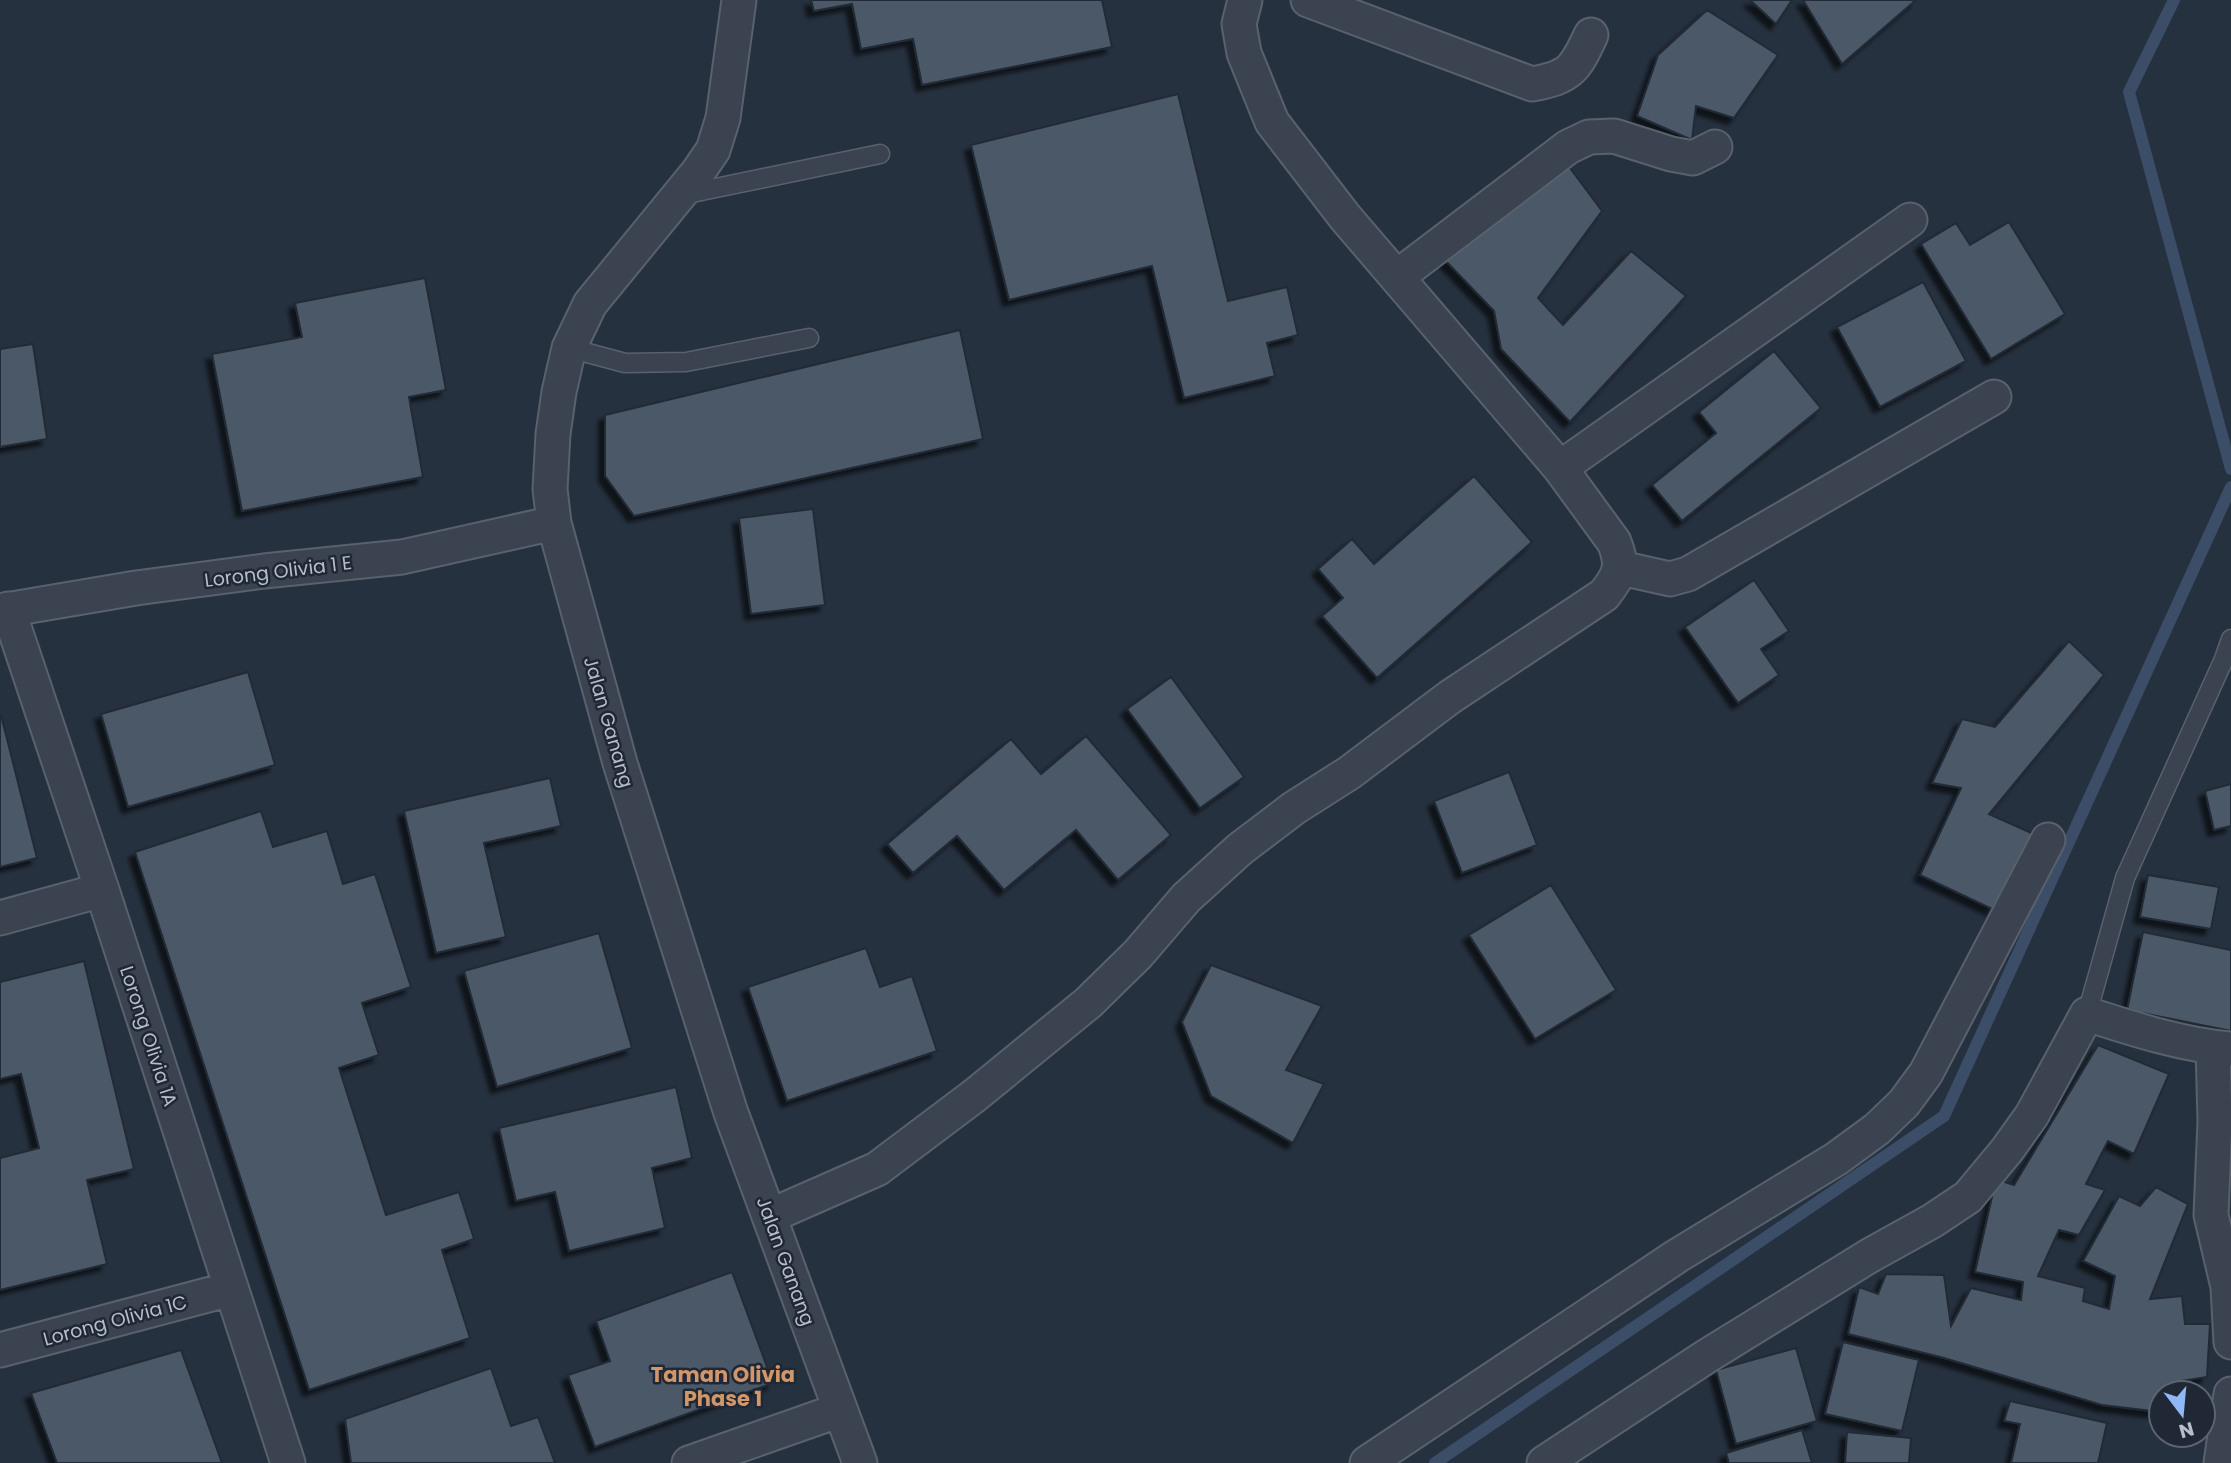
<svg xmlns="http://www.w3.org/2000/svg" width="2231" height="1463" viewBox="0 0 2231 1463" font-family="Poppins,sans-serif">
  <defs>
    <filter id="shadow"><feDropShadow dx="-6" dy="6" stdDeviation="2" flood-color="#0009"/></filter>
  </defs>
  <rect width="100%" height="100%" fill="#26313f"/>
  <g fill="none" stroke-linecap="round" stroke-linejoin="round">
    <!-- stream -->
    <path stroke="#3c4e67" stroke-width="12" d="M 2174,0 L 2129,92 L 2231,469
      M 1435,1463 L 1944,1116 L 2231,487"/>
  </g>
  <!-- building -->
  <path fill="#4c5868" stroke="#212a36" stroke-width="2" filter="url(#shadow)" d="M 811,0 L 1102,0 L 1112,47 L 922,85 L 913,39 L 861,49 L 852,4 L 814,11 Z
    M 1750,0 L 1792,0 L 1776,24 Z
    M 1803,0 L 1916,0 L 1842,64 Z
    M 1707,10 L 1778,55 L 1734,118 L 1696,106 L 1692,140 L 1637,116 L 1658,55 Z
    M 1178,94 L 1228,301 L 1287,287 L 1298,335 L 1267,343 L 1275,376 L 1184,398 L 1152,266 L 1009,300 L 971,145 Z
    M 1564,160 L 1602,211 L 1538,298 L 1563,325 L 1631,251 L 1686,296 L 1570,422 L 1501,349 L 1494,311 L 1439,254 Z
    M 2009,222 L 2065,314 L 1991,359 L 1921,244 L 1956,223 L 1970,245 Z
    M 425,278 L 446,390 L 409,397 L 423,477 L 242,511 L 212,354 L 302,337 L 295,303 Z
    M 1923,282 L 1966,361 L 1880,407 L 1837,327 Z
    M 960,330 L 983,439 L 634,516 L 605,476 L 605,415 Z
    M 33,344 L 47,439 L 0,447 L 0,349 Z
    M 1774,351 L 1821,408 L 1682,521 L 1652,485 L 1716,433 L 1699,412 Z
    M 1474,476 L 1532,542 L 1377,678 L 1322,616 L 1343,598 L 1318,569 L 1352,539 L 1374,564 Z
    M 813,509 L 825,605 L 751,614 L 739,518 Z
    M 1754,580 L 1789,631 L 1761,649 L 1779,675 L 1738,703 L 1685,627 Z
    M 2069,641 L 2104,675 L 1989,814 L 2036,835 L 1992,909 L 1920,875 L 1961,788 L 1932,783 L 1962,719 L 1995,727 Z
    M 248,672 L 275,765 L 128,807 L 101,714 Z
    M 1171,677 L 1244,777 L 1200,808 L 1127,709 Z
    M 1,715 L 37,858 L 0,867 L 0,715 Z
    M 1086,736 L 1171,835 L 1118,880 L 1076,830 L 1004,890 L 957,836 L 913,873 L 887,844 L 1011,739 L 1041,774 Z
    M 1509,772 L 1537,845 L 1462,873 L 1434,801 Z
    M 550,778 L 561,826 L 484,843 L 506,937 L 436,953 L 404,811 Z
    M 2231,784 L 2231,826 L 2214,830 L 2205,791 Z
    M 261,811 L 273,847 L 327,831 L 343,884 L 375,874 L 411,987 L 362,1003 L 379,1055 L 339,1068 L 386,1215 L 459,1192 L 474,1239 L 442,1250 L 470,1338 L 309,1390 L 135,852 Z
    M 2148,875 L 2219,887 L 2211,929 L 2140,917 Z
    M 1551,885 L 1616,990 L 1535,1039 L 1469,935 Z
    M 2143,932 L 2231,950 L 2231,1031 L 2127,1010 Z
    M 599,933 L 632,1048 L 497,1087 L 464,971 Z
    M 866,948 L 880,987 L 912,976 L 937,1051 L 787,1101 L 748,987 Z
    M 84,961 L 134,1169 L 87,1180 L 107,1264 L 0,1290 L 0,1158 L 39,1148 L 21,1074 L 0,1079 L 0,982 Z
    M 1211,965 L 1322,1006 L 1286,1070 L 1324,1084 L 1293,1143 L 1211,1096 L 1182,1022 Z
    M 2098,1045 L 2169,1074 L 2134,1154 L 2108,1141 L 2086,1184 L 2105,1190 L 2079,1235 L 2059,1230 L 2038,1276 L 2085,1288 L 2083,1301 L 2109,1309 L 2115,1276 L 2083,1261 L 2119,1196 L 2140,1206 L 2156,1187 L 2188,1204 L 2150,1299 L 2182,1296 L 2185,1324 L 2210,1324 L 2207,1377 L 2181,1381 L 2182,1393 L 2161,1393 L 2161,1412 L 2102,1405 L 1944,1358 L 1848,1334 L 1859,1287 L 1878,1294 L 1886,1274 L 1944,1275 L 1951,1326 L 1971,1288 L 2021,1300 L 2023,1282 L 1975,1272 L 1996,1179 L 2014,1185 Z
    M 676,1087 L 692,1158 L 652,1168 L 665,1228 L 569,1251 L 555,1192 L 516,1201 L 499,1128 Z
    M 732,1272 L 773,1383 L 595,1447 L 568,1375 L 610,1361 L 596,1321 Z
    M 1843,1342 L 1919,1360 L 1902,1431 L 1825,1414 Z
    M 1796,1348 L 1817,1421 L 1736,1444 L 1716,1370 Z
    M 181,1350 L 222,1463 L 57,1463 L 31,1393 Z
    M 491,1368 L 511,1426 L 538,1417 L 555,1463 L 351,1463 L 345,1419 Z
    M 2010,1401 L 2107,1423 L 2098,1463 L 2011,1463 L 2020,1424 L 2004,1421 Z
    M 1802,1430 L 1812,1463 L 1729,1463 L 1726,1453 Z
    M 1847,1432 L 1911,1438 L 1909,1463 L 1845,1463 Z"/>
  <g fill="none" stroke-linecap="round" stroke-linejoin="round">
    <!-- lane casing -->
    <g stroke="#58616c" stroke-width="21">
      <path id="lane" d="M 682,195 L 880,154
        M 569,348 L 625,363 L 686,362 L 809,338
        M 2087,1014 L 2125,878 L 2224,659 L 2231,639"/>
    </g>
    <!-- street casing -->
    <g stroke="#58616c" stroke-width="37">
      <path id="street" d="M 739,0 L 723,118 L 713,150 L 698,172 L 590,304 L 569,348 L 559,392 L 553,434 L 550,489 L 554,523 L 620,763 L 731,1113 L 860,1463
        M 1308,0 L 1532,84 C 1571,77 1575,69 1591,35
        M 1397,277 L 1568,147 L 1589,137 L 1614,136 L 1671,154 L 1693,158 L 1715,147
        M 1560,468 L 1910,220
        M 1621,568 L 1670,579 L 1688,574 L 1994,397
        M 8,609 L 102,890 L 288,1463
        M 0,611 L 136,588 L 264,571 L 402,557 L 554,523
        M 0,918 L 102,890
        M 2213,1047 L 2215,1121 L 2211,1215 L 2228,1287 L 2231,1342
        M 770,1216 L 877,1169 L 974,1096 L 1088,1003 L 1138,954 L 1186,898 L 1240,849 L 1294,808 L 1349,773 L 1450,697 L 1604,595 C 1620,575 1624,566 1614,542 L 1560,468 L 1345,217 L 1272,122 L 1244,53 L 1239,24 L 1245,0
        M 0,1350 L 230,1289
        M 689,1463 L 840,1410
        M 1367,1463 L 1677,1256 L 1836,1159 L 1877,1129 L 1904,1103 L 1926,1073 L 2048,840
        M 1544,1463 L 1707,1356 L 1869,1256 L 1932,1221 L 1968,1197 L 2007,1150 L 2032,1115 L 2087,1014 C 2133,1029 2183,1045 2231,1049
        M 2221,1463 L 2231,1394"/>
    </g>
    <!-- lane -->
    <use href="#lane" stroke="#3a434f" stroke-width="18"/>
    <!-- street -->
    <use href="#street" stroke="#3a434f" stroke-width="33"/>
  </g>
  <g text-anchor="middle" stroke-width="5" stroke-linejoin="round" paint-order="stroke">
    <!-- street labels -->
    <g font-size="19" fill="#b7bec9" stroke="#1f2834">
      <text transform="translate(278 571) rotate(-7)" y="7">Lorong Olivia 1 E</text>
      <text transform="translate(609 722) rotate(74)" y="7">Jalan Ganang</text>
      <text transform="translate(149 1036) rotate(72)" y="7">Lorong Olivia 1A</text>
      <text transform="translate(786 1261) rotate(70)" y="7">Jalan Ganang</text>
      <text transform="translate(115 1320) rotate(-15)" y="7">Lorong Olivia 1C</text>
    </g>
    <!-- neighbourhood labels -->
    <g font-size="21" font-weight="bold" fill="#d1966a" stroke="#1f2834">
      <text x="723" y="1382">Taman Olivia<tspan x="723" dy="24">Phase 1</tspan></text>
    </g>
  </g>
  <!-- north arrow -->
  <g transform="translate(2182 1414) rotate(164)"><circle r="33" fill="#1f2834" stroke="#5c6470" stroke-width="2"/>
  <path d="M0-5L12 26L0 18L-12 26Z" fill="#91b8f4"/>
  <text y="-10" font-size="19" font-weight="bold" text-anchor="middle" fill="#b7bec9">N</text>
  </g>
</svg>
